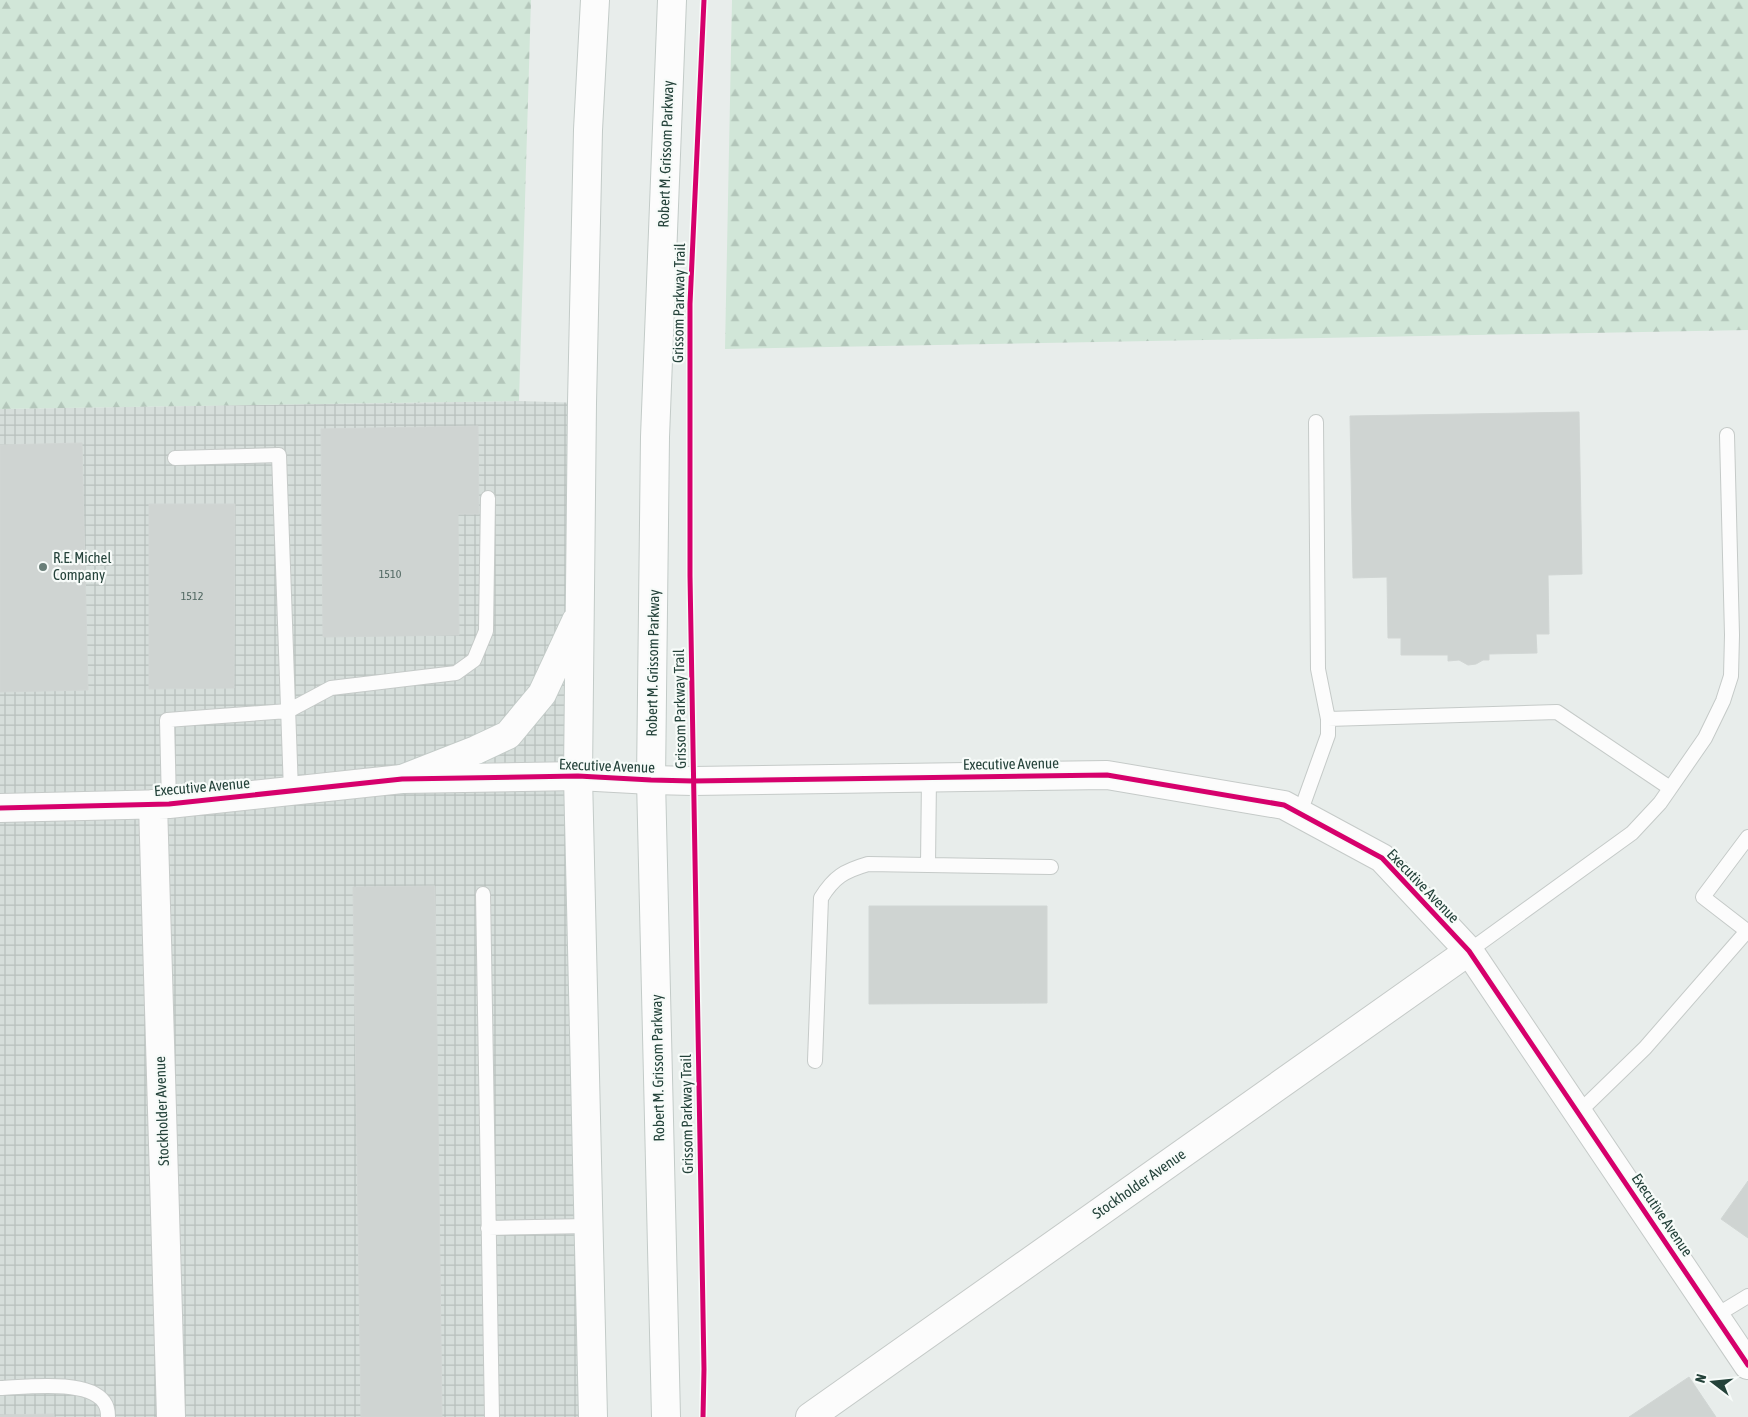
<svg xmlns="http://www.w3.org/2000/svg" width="1748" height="1417" viewBox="0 0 1748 1417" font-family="'Asap Condensed',sans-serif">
  <defs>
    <pattern id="industrial-grid" width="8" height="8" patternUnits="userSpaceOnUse" patternTransform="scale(1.25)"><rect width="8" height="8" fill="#d6dedb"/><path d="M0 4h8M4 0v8" fill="none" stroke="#b8c0bd"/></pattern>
    <pattern id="forest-firs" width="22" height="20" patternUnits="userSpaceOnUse" patternTransform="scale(1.25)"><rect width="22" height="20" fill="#d1e6d8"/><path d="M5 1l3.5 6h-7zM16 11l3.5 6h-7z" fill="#b3c6ba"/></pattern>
  </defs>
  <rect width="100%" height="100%" fill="#e8edeb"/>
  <!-- industrial -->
  <path fill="url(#industrial-grid)" d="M 519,401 L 582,403 L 593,1417 L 0,1417 L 0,409 Z"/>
  <!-- forest -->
  <path fill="url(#forest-firs)" d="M 0,0 L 531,0 L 519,401 L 0,409 Z
    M 732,0 L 1748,0 L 1748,330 L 725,349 Z"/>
  <!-- building -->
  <path fill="#cfd4d2" stroke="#d1d6d4" d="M 1579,412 L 1582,574 L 1548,575 L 1549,634 L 1536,634 L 1537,653 L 1489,654 L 1489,660 L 1483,660 L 1476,664 L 1468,665 L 1459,660 L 1448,661 L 1448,655 L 1401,655 L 1401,638 L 1388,638 L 1387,577 L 1353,578 L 1350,416 Z
    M 478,426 L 479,514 L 458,514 L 459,635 L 323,637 L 321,429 Z
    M 82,443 L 88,690 L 0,692 L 0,445 Z
    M 149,504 L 235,504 L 234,688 L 149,689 Z
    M 435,886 L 442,1417 L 361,1417 L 353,887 Z
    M 869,906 L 1047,906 L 1047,1003 L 869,1004 Z
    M 1748,1181 L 1748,1238 L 1721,1219 Z
    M 1689,1377 L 1716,1417 L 1629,1417 Z
    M 54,1414 L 54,1417 L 0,1417 L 0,1415 Z"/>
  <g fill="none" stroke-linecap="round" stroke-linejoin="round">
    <!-- service casing -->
    <g stroke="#c5cac8" stroke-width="16">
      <path id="service" d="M 175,458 L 279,455 L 291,791
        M 1328,719 L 1557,712 L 1670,788
        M 169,804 L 167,720 L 288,711 L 331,688 L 456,673 L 474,660 L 486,631 L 488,498
        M 1300,813 L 1328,735 L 1328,719 L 1318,669 L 1316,422
        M 928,865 L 929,777
        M 483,894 L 492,1417
        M 1747,931 L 1703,897 L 1748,837
        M 1469,951 L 1632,833 L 1660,803 L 1705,738 L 1723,701 L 1731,676 L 1732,635 L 1727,435
        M 815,1061 L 821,898 C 834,877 844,871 868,864 L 1051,867
        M 1578,1113 L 1645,1048 L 1747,931 L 1748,932
        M 488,1228 L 588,1226
        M 1715,1316 L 1748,1296
        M 0,1388 C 26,1387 88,1379 104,1402 C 107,1406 108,1413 108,1417"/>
    </g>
    <!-- minor casing -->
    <g stroke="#c5cac8" stroke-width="30">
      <path id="minor" d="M 153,804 L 171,1417
        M 0,808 L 169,804 L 402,779 L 578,776 L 651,780 L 693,781 L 1107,775 L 1284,805 L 1382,858 L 1469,951 L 1748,1365
        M 810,1417 L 1469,951"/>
    </g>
    <!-- secondary casing -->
    <g stroke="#c3cbc8" stroke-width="30">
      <path id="secondary" d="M 402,779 L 476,750 L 508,735 L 542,694 L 576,621
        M 593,1417 L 578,776 L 582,403 L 588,130 L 595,0
        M 666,1417 L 651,780 L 655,437 L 672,0"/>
    </g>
    <!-- service -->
    <use href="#service" stroke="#fcfcfc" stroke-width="14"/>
    <!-- minor -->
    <use href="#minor" stroke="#fcfcfc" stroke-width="28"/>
    <!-- secondary -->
    <use href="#secondary" stroke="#fcfcfc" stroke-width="28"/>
    <!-- cycleway casing -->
    <g stroke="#f7fbf9" stroke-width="8">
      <path id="cycleway" d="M 0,808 L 169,804 L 402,779 L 578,776 L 651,780 L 693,781 L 1107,775 L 1284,805 L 1382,858 L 1469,951 L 1748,1365
        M 703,1417 L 704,1369 L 690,576 L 690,304 L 704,0"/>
    </g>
    <!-- cycleway -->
    <use href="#cycleway" stroke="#d6006c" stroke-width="5"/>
  </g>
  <!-- markers -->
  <circle fill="#697e78" stroke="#f7fbf9" stroke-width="2" cx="43" cy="567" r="5"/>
  <g text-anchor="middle" stroke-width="4.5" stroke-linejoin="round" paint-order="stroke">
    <!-- number labels -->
    <g font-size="12" fill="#506761">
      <text x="390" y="578">1510</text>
      <text x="192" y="600">1512</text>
    </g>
    <!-- street labels -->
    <g font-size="15" fill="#24423a" stroke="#f7fbf9">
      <text transform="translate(666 154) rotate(-88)" y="5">Robert M. Grissom Parkway</text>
      <text transform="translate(679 303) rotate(-89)" y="5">Grissom Parkway Trail</text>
      <text transform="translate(653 663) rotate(-89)" y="5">Robert M. Grissom Parkway</text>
      <text transform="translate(680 709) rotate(-91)" y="5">Grissom Parkway Trail</text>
      <text transform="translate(1011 764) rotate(-1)" y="5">Executive Avenue</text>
      <text transform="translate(607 766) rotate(2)" y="5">Executive Avenue</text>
      <text transform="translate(202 787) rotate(-5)" y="5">Executive Avenue</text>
      <text transform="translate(1423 886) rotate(46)" y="5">Executive Avenue</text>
      <text transform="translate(658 1068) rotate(-91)" y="5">Robert M. Grissom Parkway</text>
      <text transform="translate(162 1111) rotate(-92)" y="5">Stockholder Avenue</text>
      <text transform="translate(687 1114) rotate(-91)" y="5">Grissom Parkway Trail</text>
      <text transform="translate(1139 1184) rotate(-35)" y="5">Stockholder Avenue</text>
      <text transform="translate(1662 1215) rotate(56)" y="5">Executive Avenue</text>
    </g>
    <!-- poi labels -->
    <g font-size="15" fill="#24423a" stroke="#f7fbf9" text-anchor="start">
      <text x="53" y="563">R.E. Michel<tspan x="53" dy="17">Company</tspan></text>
    </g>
  </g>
  <!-- north arrow -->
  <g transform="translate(1713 1382) rotate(286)" stroke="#f7fbf9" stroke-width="4" paint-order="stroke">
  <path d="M0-4L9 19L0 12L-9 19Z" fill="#24423a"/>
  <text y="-8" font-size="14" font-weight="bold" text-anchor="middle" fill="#24423a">N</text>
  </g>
</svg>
